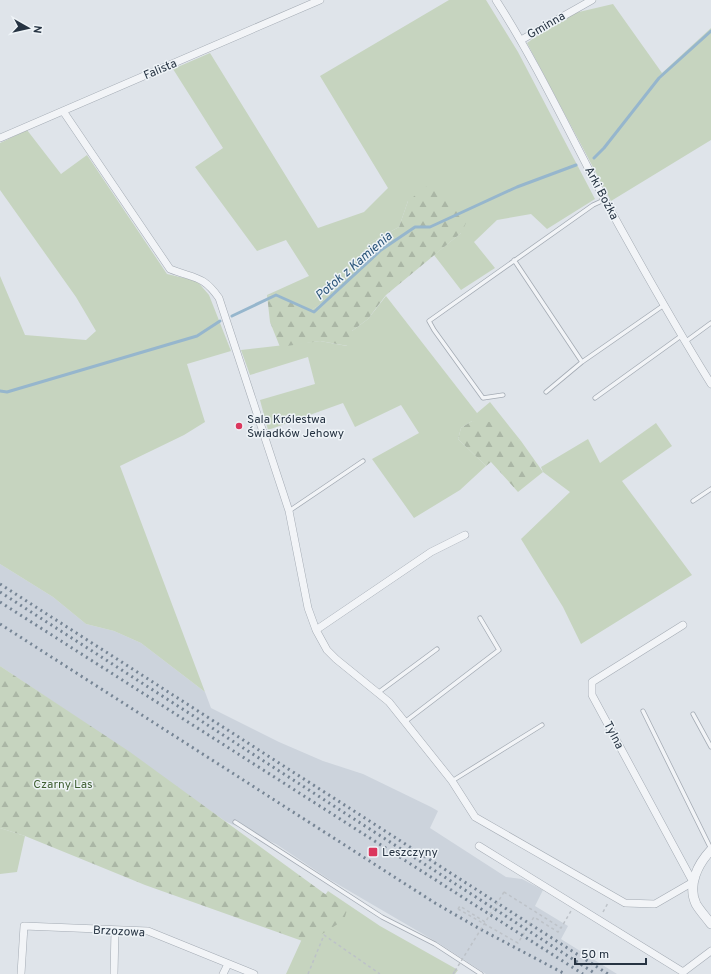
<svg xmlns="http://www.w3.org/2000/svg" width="711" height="974" viewBox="0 0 711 974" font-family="Overpass,sans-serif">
  <defs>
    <pattern id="forest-firs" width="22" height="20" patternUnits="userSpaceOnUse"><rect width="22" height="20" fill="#c6d4bf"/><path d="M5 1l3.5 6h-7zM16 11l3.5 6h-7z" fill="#aab6a5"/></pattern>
  </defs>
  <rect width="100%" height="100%" fill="#dfe4ea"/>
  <!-- built -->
  <path fill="#ccd3dc" d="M 0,564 L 53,597 L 86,624 L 114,631 L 141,643 L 205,692 L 211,708 L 279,742 L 323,761 L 363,774 L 431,807 L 438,811 L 430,828 L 506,877 L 522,879 L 543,890 L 535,906 L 568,926 L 561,939 L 617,974 L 486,974 L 440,944 L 327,878 L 276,844 L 225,821 L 82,721 L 0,666 Z"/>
  <!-- green -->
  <path fill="#c6d4bf" d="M 449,0 L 486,0 L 518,52 L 595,199 L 547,229 L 531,214 L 497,220 L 474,242 L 495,268 L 461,290 L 434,255 L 461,233 L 408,201 L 399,227 L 369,243 L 333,296 L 310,311 L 282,298 L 267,295 L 309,276 L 286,240 L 257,251 L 195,167 L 223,148 L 173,69 L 210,53 L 318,228 L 364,212 L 388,188 L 320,76 Z
    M 613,4 L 662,73 L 711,28 L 711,140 L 611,201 L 527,43 L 566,15 Z
    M 27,130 L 61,174 L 87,155 L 167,274 L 197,281 L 209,295 L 231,351 L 187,364 L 205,422 L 184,435 L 120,466 L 205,692 L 141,643 L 114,631 L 86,624 L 53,597 L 0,564 L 0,276 L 25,335 L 86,340 L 96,331 L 76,297 L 0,190 L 0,143 Z
    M 386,296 L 477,413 L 490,402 L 521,441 L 505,433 L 472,421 L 461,428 L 458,439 L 486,466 L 460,490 L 414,518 L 372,459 L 419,433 L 401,405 L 355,427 L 343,403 L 268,430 L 260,400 L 315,384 L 308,357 L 250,375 L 241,350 L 320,341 L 347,346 L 352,331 L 368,319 Z
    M 656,423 L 672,446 L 622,481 L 692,575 L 581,644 L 563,607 L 521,539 L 570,492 L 543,472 L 541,467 L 588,439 L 600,463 Z
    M 0,828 L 25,836 L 17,872 L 0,874 Z
    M 328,891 L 380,926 L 458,970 L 455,974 L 286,974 L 317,906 Z"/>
  <!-- forest -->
  <path fill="url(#forest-firs)" d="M 432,182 L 452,201 L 466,223 L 461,233 L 386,295 L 368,319 L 352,331 L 353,339 L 348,346 L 320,341 L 280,347 L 270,322 L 267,295 L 282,298 L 310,311 L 333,296 L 369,243 L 399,227 L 408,201 Z
    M 472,421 L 491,422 L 521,441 L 543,472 L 518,492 L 491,462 L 486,466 L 458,439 L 461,428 Z
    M 0,666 L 130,752 L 347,910 L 344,920 L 308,943 L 145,885 L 25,836 L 0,828 Z"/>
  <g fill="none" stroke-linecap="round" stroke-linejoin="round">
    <!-- stream -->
    <path stroke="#96b6cd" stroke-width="3" d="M 594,158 L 604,148 L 659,78 L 711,31
      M 232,316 L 276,295 L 314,312 L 381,250 L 415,227 L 430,227 L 517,187 L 576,165
      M 0,391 L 7,392 L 197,336 L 220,321"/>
    <!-- service casing -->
    <g stroke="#a4abb4" stroke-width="5">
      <path id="service" d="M 514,260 L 582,362
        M 685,342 L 711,323
        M 546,392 L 582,362 L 664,305
        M 503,395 L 483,398 L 434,330 L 429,321 L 593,205 L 604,200
        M 595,398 L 681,336
        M 693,501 L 711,489
        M 289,511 L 363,461
        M 379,692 L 437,649
        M 643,711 L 711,849
        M 693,714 L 711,747
        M 406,721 L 499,650 L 480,618
        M 452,781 L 542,725
        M 235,822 L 382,917 L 435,944 L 481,974"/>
    </g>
    <!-- minor casing -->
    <g stroke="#a4abb4" stroke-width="8">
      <path id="minor" d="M 496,0 C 537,64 569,133 605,200 C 639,262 674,324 711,384
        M 521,40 L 592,0
        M 63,111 L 170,269 C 195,279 203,275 219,298 L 289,511 L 308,608 L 316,630 L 327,650 L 336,659 L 389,702 L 452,781 L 475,817 L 625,903 L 655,904 L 693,882 L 592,695 L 592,682 L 683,625
        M 0,138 L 320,0
        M 316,630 L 431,552 L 465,535
        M 479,846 L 683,972 L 711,951
        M 21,974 L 24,926 L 148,931 L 254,974
        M 114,974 L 115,930
        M 223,974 L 228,964"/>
    </g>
    <!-- tertiary casing -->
    <g stroke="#a4abb4" stroke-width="10">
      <path id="tertiary" d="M 711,850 C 698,864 687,885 696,904 C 700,911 706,917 711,924"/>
    </g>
    <!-- path -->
    <path stroke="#bdc2c8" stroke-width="1.5" stroke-dasharray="3 3" stroke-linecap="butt" d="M 504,892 L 561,928 L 571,911
      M 458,909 L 518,943 L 534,917 L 558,932 L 561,928
      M 458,909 L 460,906 L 485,922
      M 603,912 L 608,903
      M 308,974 L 324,935 L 380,974
      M 453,974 L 455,971"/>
    <!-- service -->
    <use href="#service" stroke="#f2f4f7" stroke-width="3.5"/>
    <!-- minor -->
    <use href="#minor" stroke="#f2f4f7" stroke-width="7"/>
    <!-- tertiary -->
    <use href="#tertiary" stroke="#f2f4f7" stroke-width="9"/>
    <!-- rail -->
    <path stroke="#768595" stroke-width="3" stroke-dasharray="2 4" stroke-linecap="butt" d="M 0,584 L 608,974
      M 0,592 L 596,974
      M 0,602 L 583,974
      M 0,624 L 435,903 L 480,929 L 565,974"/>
    <!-- path-bridge -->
    <path stroke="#bdc2c8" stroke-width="1.5" stroke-dasharray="3 3" stroke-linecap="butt" d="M 455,971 L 504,892"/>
  </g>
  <!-- markers -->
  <g fill="#db375e" stroke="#eef3f7" stroke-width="1.5">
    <circle cx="239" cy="426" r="4"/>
    <rect x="368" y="847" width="10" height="10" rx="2"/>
  </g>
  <g text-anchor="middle" stroke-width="3" stroke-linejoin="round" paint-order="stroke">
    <!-- street labels -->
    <g font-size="12" fill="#263342" stroke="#eef3f7">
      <text transform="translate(546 25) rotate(-30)" y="4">Gminna</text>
      <text transform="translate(160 69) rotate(-23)" y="4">Falista</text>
      <text transform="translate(602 193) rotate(62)" y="4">Arki Bożka</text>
      <text transform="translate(614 735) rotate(62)" y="4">Tylna</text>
      <text transform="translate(119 931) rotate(3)" y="4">Brzozowa</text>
    </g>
    <!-- poi labels -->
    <g font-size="12" fill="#263342" stroke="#eef3f7" text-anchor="start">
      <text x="247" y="423">Sala Królestwa<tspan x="247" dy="14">Świadków Jehowy</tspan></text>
      <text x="382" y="856">Leszczyny</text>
    </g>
    <!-- park labels -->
    <g font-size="12" fill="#3e5f32" stroke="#eef3f7">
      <text x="63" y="788">Czarny Las</text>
    </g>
    <!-- water labels -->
    <g font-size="13" font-style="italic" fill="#2c567a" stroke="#eef3f7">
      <text transform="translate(353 265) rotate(-41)" y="5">Potok z Kamienia</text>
    </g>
  </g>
  <!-- north arrow -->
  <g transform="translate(28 28) rotate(98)" stroke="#eef3f7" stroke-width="3" paint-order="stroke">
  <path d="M0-3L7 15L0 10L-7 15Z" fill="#263342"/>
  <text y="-6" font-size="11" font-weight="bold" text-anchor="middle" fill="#263342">N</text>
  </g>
  <!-- scale -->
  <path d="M575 958v6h71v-6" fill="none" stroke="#263342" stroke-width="2"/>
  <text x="581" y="958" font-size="12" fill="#263342" stroke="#eef3f7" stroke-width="3" paint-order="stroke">50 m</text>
</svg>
